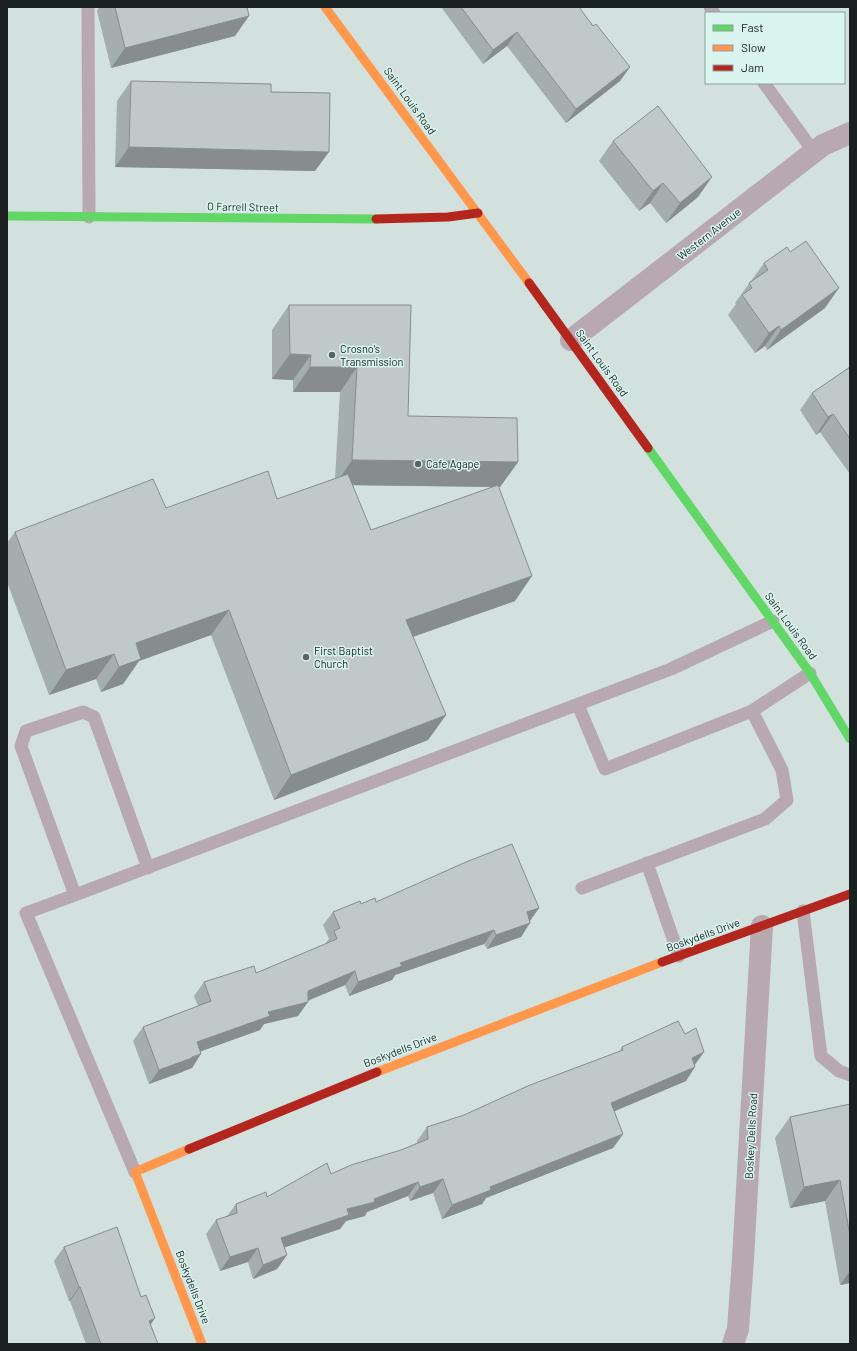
<svg xmlns="http://www.w3.org/2000/svg" width="857" height="1351" viewBox="0 0 857 1351" font-family="Barlow,sans-serif">
  <rect width="100%" height="100%" fill="#d3e1de"/>
  <g fill="none" stroke-linecap="round" stroke-linejoin="round">
    <!-- lane -->
    <path stroke="#b8a8b0" stroke-width="13" d="M 88,7 L 89,217
      M 710,7 L 714,13
      M 764,83 L 814,152
      M 578,705 L 605,769 L 752,711 L 810,673
      M 647,863 L 679,956
      M 582,888 L 765,819 L 787,800 L 782,770 L 752,711
      M 75,895 L 21,746 L 26,731 L 83,712 L 94,717 L 148,868
      M 803,911 L 821,1056 L 839,1071 L 850,1075
      M 135,1172 L 26,913 L 75,895 L 671,669 L 773,621"/>
    <!-- street -->
    <path stroke="#b8a8b0" stroke-width="22" d="M 571,340 L 823,145 L 850,133
      M 733,1344 L 738,1329 L 743,1259 L 762,926"/>
    <!-- fast -->
    <path stroke="#63d668" stroke-width="9" d="M 7,216 L 376,219
      M 648,448 L 810,673 L 850,739"/>
    <!-- slow -->
    <path stroke="#ff974d" stroke-width="9" d="M 325,7 L 529,283
      M 377,1072 L 662,962
      M 189,1149 L 135,1172 L 202,1344"/>
    <!-- jam -->
    <path stroke="#b3261e" stroke-width="9" d="M 376,219 L 448,217 L 478,213
      M 529,283 L 648,448
      M 662,962 L 850,894
      M 189,1149 L 377,1072"/>
  </g>
  <!-- wall -->
  <path fill="#a4aeac" fill-rule="evenodd" d="M 99,7 L 247,7 L 235,36 L 111,68 L 97,11 Z
    M 441,7 L 579,7 L 593,26 L 630,67 L 620,81 L 566,123 L 507,46 L 483,64 Z
    M 131,81 L 315,171 L 115,167 L 117,101 Z
    M 613,141 L 698,197 L 666,223 L 650,203 L 639,211 L 599,161 Z
    M 764,263 L 825,308 L 767,350 L 765,346 L 755,353 L 728,315 L 736,304 L 735,303 Z
    M 289,305 L 411,305 L 408,416 L 518,462 L 500,487 L 499,487 L 515,601 L 413,637 L 446,715 L 428,740 L 274,800 L 211,635 L 139,661 L 123,684 L 101,692 L 96,679 L 49,695 L 7,582 L 7,543 L 15,532 L 166,508 L 277,499 L 335,479 L 340,392 L 293,392 L 293,380 L 272,379 L 272,330 ZM 352,485 L 494,487 L 371,530 Z
    M 850,367 L 850,474 L 834,452 L 820,432 L 816,435 L 800,410 L 812,393 Z
    M 376,902 L 539,908 L 530,921 L 521,937 L 487,949 L 484,944 L 395,975 L 392,980 L 349,996 L 345,985 L 308,1001 L 298,1016 L 264,1024 L 260,1030 L 200,1051 L 192,1068 L 184,1071 L 182,1072 L 149,1084 L 133,1041 L 143,1027 L 198,1006 L 194,996 L 204,982 L 256,973 L 325,944 L 329,939 L 323,925 L 333,912 L 361,904 Z
    M 622,1047 L 695,1065 L 686,1081 L 614,1111 L 623,1134 L 613,1148 L 486,1198 L 482,1204 L 442,1219 L 433,1193 L 410,1201 L 408,1196 L 367,1212 L 365,1216 L 346,1221 L 340,1229 L 284,1247 L 287,1255 L 277,1269 L 253,1279 L 248,1262 L 220,1271 L 206,1234 L 216,1220 L 227,1216 L 236,1204 L 267,1197 L 331,1174 L 401,1150 L 417,1143 L 417,1141 L 427,1127 L 464,1115 L 619,1052 Z
    M 850,1104 L 850,1283 L 840,1285 L 825,1201 L 790,1208 L 775,1138 L 790,1117 Z
    M 64,1247 L 151,1325 L 158,1344 L 86,1344 L 70,1301 L 69,1301 L 54,1261 Z"/>
  <!-- shaded-wall -->
  <path fill="#868d8c" d="M 249,16 L 235,36 L 111,68 L 125,48 Z
    M 517,32 L 507,46 L 483,64 L 493,50 Z
    M 630,67 L 620,81 L 566,123 L 576,109 Z
    M 129,147 L 329,152 L 315,171 L 115,167 Z
    M 712,177 L 698,197 L 666,223 L 680,203 Z
    M 663,183 L 650,203 L 639,211 L 653,191 Z
    M 839,288 L 825,308 L 767,350 L 781,330 Z
    M 779,326 L 765,346 L 755,353 L 769,333 Z
    M 290,354 L 311,355 L 293,380 L 272,379 Z
    M 310,367 L 357,367 L 340,392 L 293,392 Z
    M 833,414 L 820,432 L 816,435 L 828,417 Z
    M 352,460 L 518,462 L 500,487 L 335,485 Z
    M 532,576 L 515,601 L 389,645 L 406,620 Z
    M 229,610 L 211,635 L 139,661 L 123,684 L 101,692 L 136,643 Z
    M 114,654 L 96,679 L 49,695 L 66,670 Z
    M 446,715 L 428,740 L 274,800 L 291,775 Z
    M 539,908 L 529,922 L 527,912 Z
    M 530,923 L 521,937 L 487,949 L 496,935 Z
    M 494,930 L 484,944 L 395,975 L 392,980 L 349,996 L 358,982 L 400,963 Z
    M 355,971 L 345,985 L 304,1002 L 308,1002 L 298,1016 L 264,1024 L 260,1030 L 188,1056 L 197,1042 L 268,1012 L 308,991 Z
    M 704,1052 L 694,1066 L 692,1058 Z
    M 201,1054 L 192,1068 L 184,1071 L 182,1072 L 149,1084 L 159,1070 Z
    M 695,1067 L 686,1081 L 601,1117 L 611,1103 Z
    M 623,1134 L 613,1148 L 486,1198 L 482,1204 L 442,1219 L 452,1205 L 490,1187 Z
    M 443,1179 L 433,1193 L 410,1201 L 420,1187 Z
    M 840,1180 L 825,1201 L 790,1208 L 804,1187 Z
    M 418,1182 L 408,1196 L 367,1212 L 365,1216 L 346,1221 L 340,1229 L 271,1252 L 281,1238 L 347,1209 L 374,1199 Z
    M 258,1248 L 248,1262 L 220,1271 L 230,1257 Z
    M 287,1255 L 277,1269 L 253,1279 L 263,1265 Z
    M 850,1271 L 850,1283 L 840,1285 Z
    M 79,1287 L 80,1287 L 70,1301 L 69,1301 Z
    M 155,1318 L 146,1332 L 149,1321 Z"/>
  <!-- building -->
  <path fill="#bfcac8" stroke="#868d8c" d="M 115,7 L 247,7 L 249,16 L 125,48 Z
    M 461,7 L 579,7 L 593,26 L 596,24 L 630,67 L 576,109 L 517,32 L 493,50 Z
    M 131,81 L 271,84 L 271,92 L 330,93 L 329,152 L 129,147 Z
    M 658,106 L 712,177 L 680,203 L 663,183 L 653,191 L 613,141 Z
    M 806,241 L 839,288 L 781,330 L 779,326 L 769,333 L 742,295 L 752,288 L 749,283 L 768,270 L 764,263 L 787,247 L 790,252 Z
    M 289,305 L 411,305 L 408,416 L 517,418 L 518,462 L 352,460 L 357,367 L 310,367 L 311,355 L 290,354 Z
    M 850,367 L 850,439 L 833,414 L 828,417 L 812,393 Z
    M 268,471 L 277,499 L 348,474 L 371,530 L 498,485 L 532,576 L 406,620 L 446,715 L 291,775 L 229,610 L 136,643 L 141,659 L 119,667 L 114,654 L 66,670 L 15,532 L 153,479 L 166,508 Z
    M 512,844 L 539,908 L 527,912 L 530,923 L 496,935 L 494,930 L 400,963 L 402,966 L 358,982 L 355,971 L 308,991 L 308,1002 L 268,1012 L 270,1016 L 197,1042 L 201,1054 L 192,1057 L 192,1058 L 159,1070 L 143,1027 L 211,1001 L 204,982 L 254,966 L 256,973 L 337,939 L 334,931 L 340,928 L 333,912 L 360,901 L 361,904 L 375,898 L 376,902 L 466,862 Z
    M 678,1021 L 685,1034 L 696,1028 L 704,1052 L 692,1058 L 695,1067 L 611,1103 L 623,1134 L 490,1187 L 491,1190 L 452,1205 L 443,1179 L 420,1187 L 418,1182 L 374,1199 L 375,1202 L 347,1209 L 349,1215 L 281,1238 L 287,1255 L 263,1265 L 258,1248 L 230,1257 L 216,1220 L 237,1213 L 236,1204 L 266,1192 L 267,1197 L 327,1163 L 331,1174 L 351,1165 L 401,1150 L 428,1139 L 427,1127 L 464,1115 L 530,1085 L 623,1050 L 622,1047 Z
    M 850,1104 L 850,1236 L 840,1180 L 804,1187 L 790,1117 Z
    M 117,1227 L 141,1297 L 146,1295 L 155,1318 L 149,1321 L 158,1344 L 101,1344 L 80,1287 L 79,1287 L 64,1247 Z"/>
  <!-- markers -->
  <g fill="#596462" stroke="#daf4ef" stroke-width="1.5">
    <circle cx="332" cy="355" r="4"/>
    <circle cx="418" cy="464" r="4"/>
    <circle cx="306" cy="657" r="4"/>
  </g>
  <g text-anchor="middle" stroke-width="3" stroke-linejoin="round" paint-order="stroke">
    <!-- street labels -->
    <g font-size="11" fill="#18211f" stroke="#daf4ef">
      <text transform="translate(410 101) rotate(54)" y="4">Saint Louis Road</text>
      <text transform="translate(243 207) rotate(1)" y="4">O Farrell Street</text>
      <text transform="translate(709 234) rotate(-38)" y="4">Western Avenue</text>
      <text transform="translate(602 363) rotate(54)" y="4">Saint Louis Road</text>
      <text transform="translate(791 626) rotate(54)" y="4">Saint Louis Road</text>
      <text transform="translate(703 935) rotate(-20)" y="4">Boskydells Drive</text>
      <text transform="translate(400 1050) rotate(-21)" y="4">Boskydells Drive</text>
      <text transform="translate(751 1136) rotate(-87)" y="4">Boskey Dells Road</text>
      <text transform="translate(193 1287) rotate(69)" y="4">Boskydells Drive</text>
    </g>
    <!-- poi labels -->
    <g font-size="11" fill="#18211f" stroke="#daf4ef" text-anchor="start">
      <text x="340" y="353">Crosno's<tspan x="340" dy="13">Transmission</tspan></text>
      <text x="426" y="468">Cafe Agape</text>
      <text x="314" y="655">First Baptist<tspan x="314" dy="13">Church</tspan></text>
    </g>
  </g>
  <!-- border -->
  <rect width="857" height="1351" fill="none" stroke="#18211f" stroke-width="16"/>
  <!-- legend -->
  <rect x="705" y="12" width="140" height="72" fill="#daf4ef" stroke="#8ca09c"/>
  <rect x="713" y="25" width="20" height="6" fill="#63d668" stroke="#8ca09c"/>
  <text x="741" y="32" font-size="12" fill="#18211f">Fast</text>
  <rect x="713" y="45" width="20" height="6" fill="#ff974d" stroke="#8ca09c"/>
  <text x="741" y="52" font-size="12" fill="#18211f">Slow</text>
  <rect x="713" y="65" width="20" height="6" fill="#b3261e" stroke="#8ca09c"/>
  <text x="741" y="72" font-size="12" fill="#18211f">Jam</text>
</svg>
